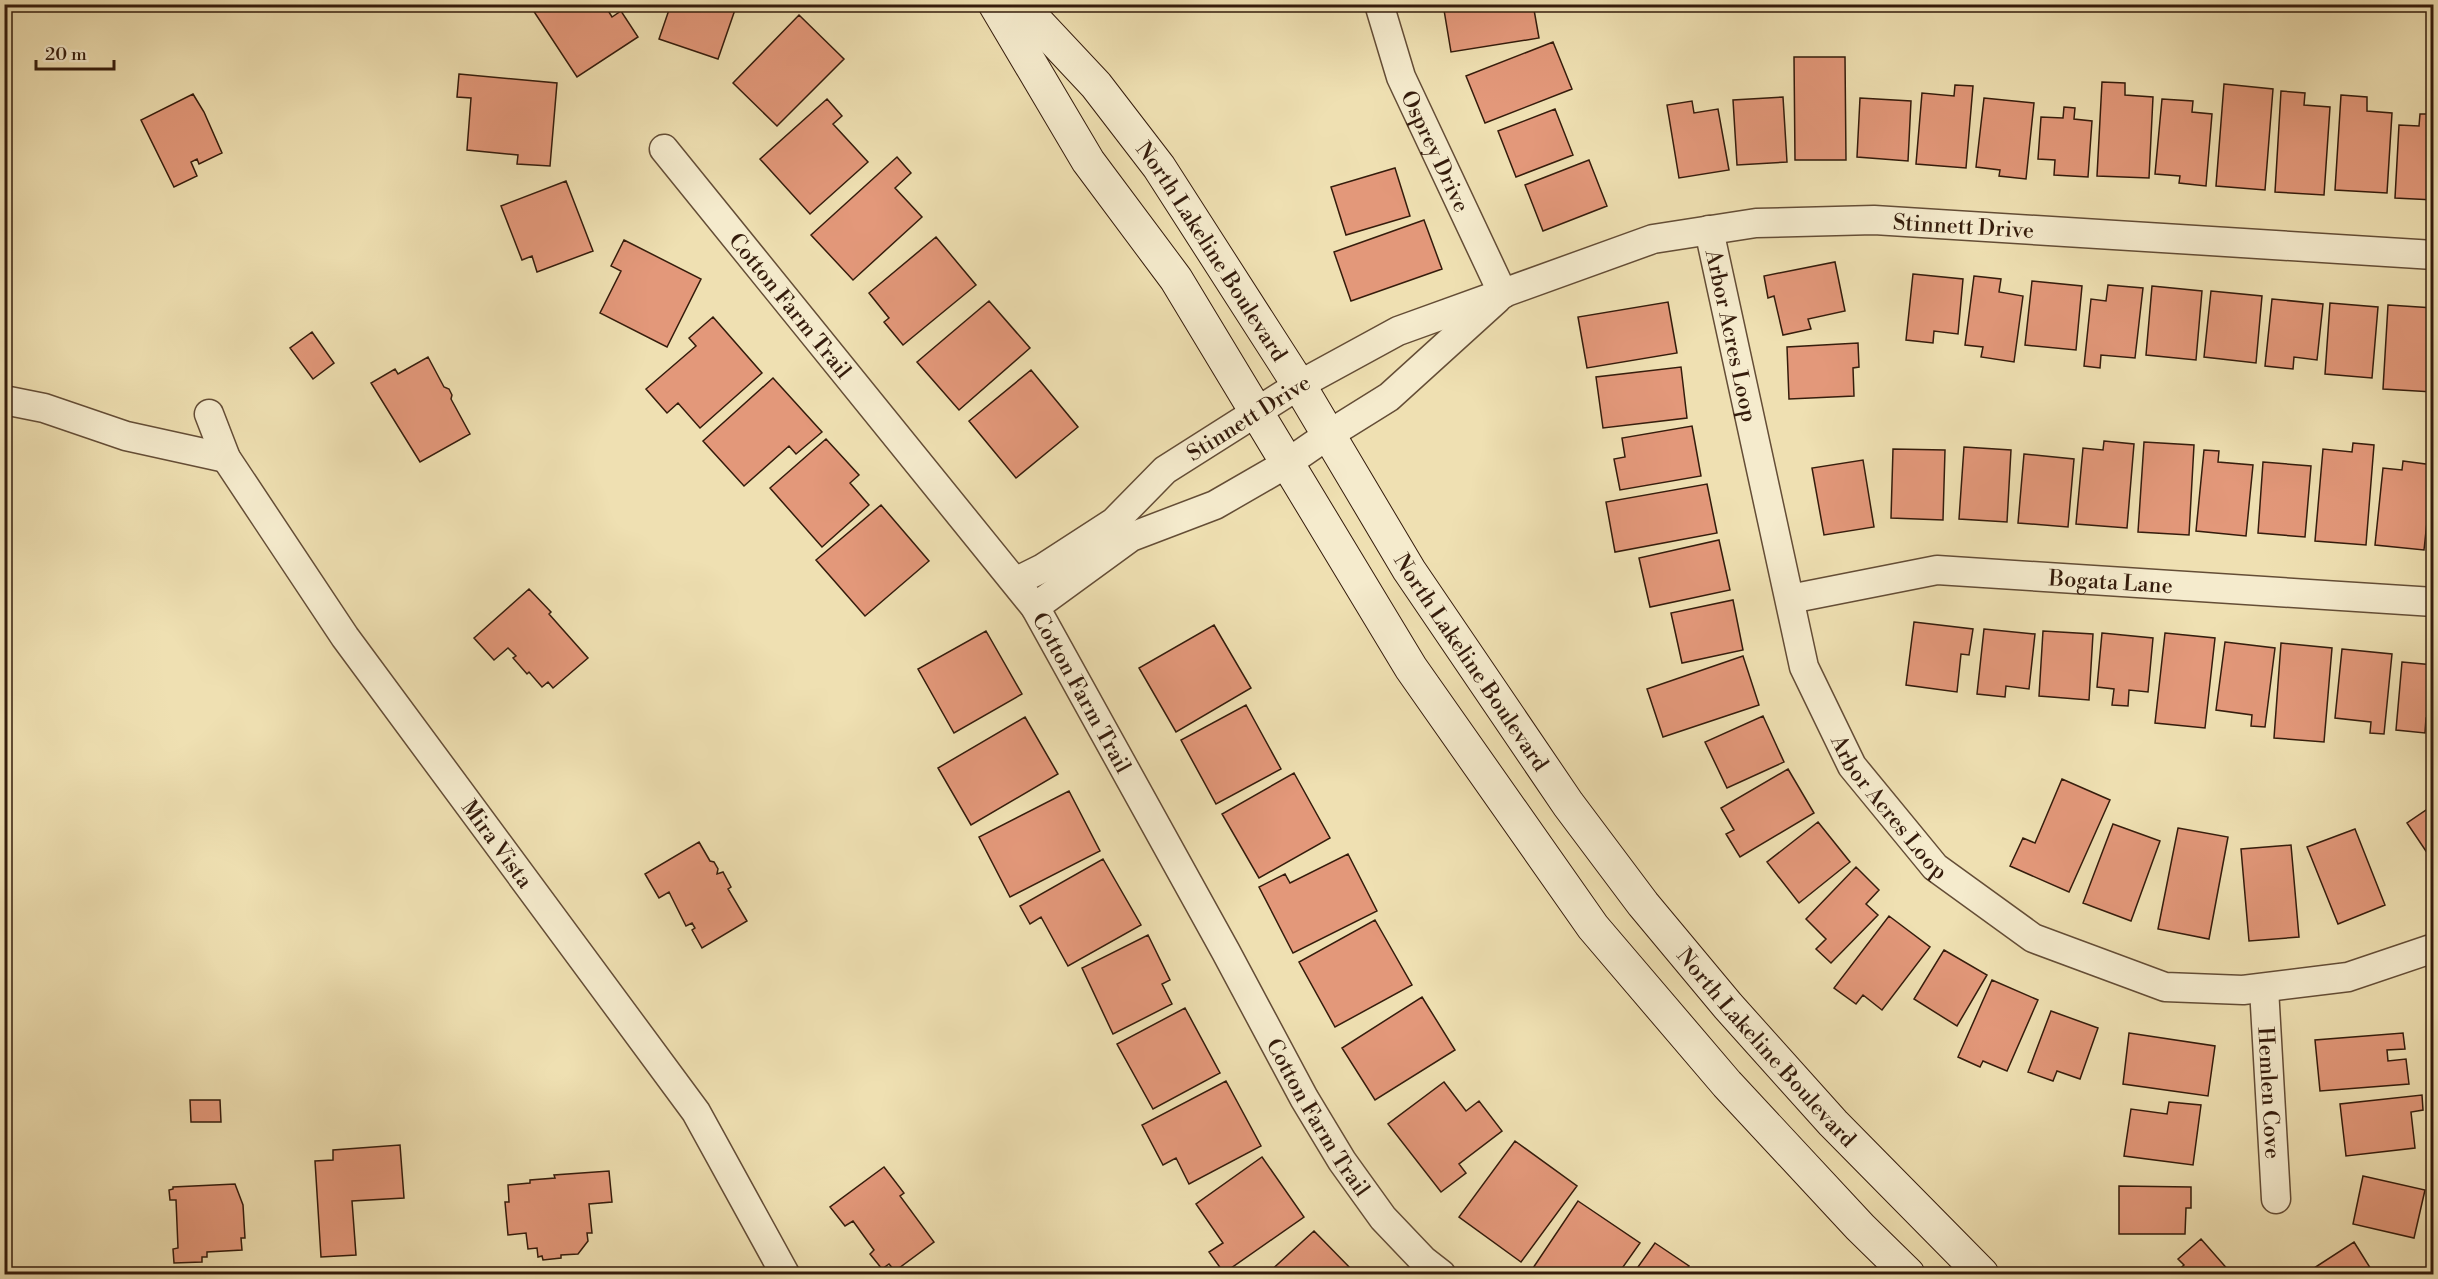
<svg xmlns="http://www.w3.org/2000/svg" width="2438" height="1279" viewBox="0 0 2438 1279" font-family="'Libre Bodoni',serif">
  <rect width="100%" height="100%" fill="#efe0b2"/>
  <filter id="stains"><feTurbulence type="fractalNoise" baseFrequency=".00333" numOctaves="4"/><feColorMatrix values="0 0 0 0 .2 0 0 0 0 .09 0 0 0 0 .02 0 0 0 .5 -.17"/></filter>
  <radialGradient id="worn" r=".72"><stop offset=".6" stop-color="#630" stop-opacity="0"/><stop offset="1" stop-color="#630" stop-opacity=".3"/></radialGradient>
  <!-- building -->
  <path fill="#e3987a" stroke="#351c0c" stroke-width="1.5" d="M 529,4 L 604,4 L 612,17 L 621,11 L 638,37 L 577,77 Z
    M 671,4 L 737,4 L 718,59 L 659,39 Z
    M 1443,4 L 1533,4 L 1539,38 L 1451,52 Z
    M 799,15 L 844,59 L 777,126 L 733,83 Z
    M 1553,42 L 1572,89 L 1485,123 L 1466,76 Z
    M 1794,57 L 1845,57 L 1846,160 L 1795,160 Z
    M 459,74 L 557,83 L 550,166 L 517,164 L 518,155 L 467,150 L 471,98 L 457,97 Z
    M 2102,82 L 2125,83 L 2125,95 L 2153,97 L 2149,178 L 2097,176 Z
    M 2224,84 L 2273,89 L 2265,190 L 2216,186 Z
    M 1955,85 L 1973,86 L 1966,168 L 1916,164 L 1922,93 L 1954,96 Z
    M 2281,91 L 2305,93 L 2304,105 L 2330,107 L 2324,195 L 2275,192 Z
    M 193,94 L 204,112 L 222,153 L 199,164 L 197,159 L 191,162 L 197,176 L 174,187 L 141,120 Z
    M 2341,95 L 2367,97 L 2367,111 L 2392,113 L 2387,193 L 2335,190 Z
    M 1783,97 L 1787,162 L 1737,165 L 1733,100 Z
    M 1860,98 L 1911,101 L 1908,161 L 1857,157 Z
    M 1984,98 L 2034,103 L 2026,179 L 1999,176 L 2000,170 L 1976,167 Z
    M 827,99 L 842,116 L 833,124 L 868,162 L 810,214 L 760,159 Z
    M 2162,99 L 2193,101 L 2192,112 L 2212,114 L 2206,186 L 2179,183 L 2180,176 L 2155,174 Z
    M 1692,101 L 1694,113 L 1718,109 L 1729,170 L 1679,178 L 1667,105 Z
    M 2064,107 L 2075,108 L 2074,119 L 2092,121 L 2088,177 L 2054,175 L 2055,160 L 2038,159 L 2041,117 L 2063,118 Z
    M 1555,109 L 1573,155 L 1516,177 L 1498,131 Z
    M 2420,114 L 2434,114 L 2434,200 L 2395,198 L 2399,125 L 2419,126 Z
    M 897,157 L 911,173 L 895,188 L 922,217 L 853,280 L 811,235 Z
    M 1589,160 L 1607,206 L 1543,231 L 1525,185 Z
    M 1395,168 L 1410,216 L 1346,235 L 1331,187 Z
    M 566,181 L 593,251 L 537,272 L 532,256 L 522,260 L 501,206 Z
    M 1424,220 L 1442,269 L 1351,301 L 1334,252 Z
    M 936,237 L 976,285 L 903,345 L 884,322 L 889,318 L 869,293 Z
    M 624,240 L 701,279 L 667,347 L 600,313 L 621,271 L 611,266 Z
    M 1835,262 L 1845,311 L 1808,319 L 1811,329 L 1783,335 L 1774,296 L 1768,298 L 1764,276 Z
    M 1913,274 L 1963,279 L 1958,334 L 1934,331 L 1933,343 L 1906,340 Z
    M 1974,276 L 2001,279 L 1999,292 L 2023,296 L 2014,362 L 1981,357 L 1983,347 L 1965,345 Z
    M 2032,281 L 2082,286 L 2076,350 L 2025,345 Z
    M 2108,285 L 2143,288 L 2135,358 L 2101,355 L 2100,368 L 2084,366 L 2091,299 L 2106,301 Z
    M 2152,286 L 2202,291 L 2196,360 L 2146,355 Z
    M 2211,291 L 2262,296 L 2256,363 L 2204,357 Z
    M 2272,299 L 2323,304 L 2317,360 L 2294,357 L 2293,369 L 2265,366 Z
    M 989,301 L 1030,348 L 959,410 L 917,362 Z
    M 1668,302 L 1677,353 L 1587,368 L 1578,317 Z
    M 2330,303 L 2378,307 L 2372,378 L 2325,374 Z
    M 2388,305 L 2434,308 L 2433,392 L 2383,389 Z
    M 713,317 L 762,373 L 700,428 L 678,403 L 667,413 L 646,389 L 696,346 L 689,338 Z
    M 312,332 L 334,363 L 313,379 L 290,348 Z
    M 1858,343 L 1859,367 L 1853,368 L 1854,396 L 1789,399 L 1787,347 Z
    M 428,357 L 444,387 L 449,389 L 452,395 L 451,399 L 470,434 L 420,462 L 371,383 L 395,369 L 398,374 Z
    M 1681,367 L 1687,418 L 1603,428 L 1596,377 Z
    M 1031,370 L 1078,427 L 1016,478 L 969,421 Z
    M 773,378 L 822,432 L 796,454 L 789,446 L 744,486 L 703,441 Z
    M 1692,426 L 1701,476 L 1620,490 L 1614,459 L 1625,457 L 1622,438 Z
    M 826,439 L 859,475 L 850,483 L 869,505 L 822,547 L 770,488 Z
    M 2104,441 L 2134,444 L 2127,528 L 2076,524 L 2083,448 L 2103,450 Z
    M 2144,442 L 2194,445 L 2189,535 L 2138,532 Z
    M 2353,443 L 2374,445 L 2366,545 L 2315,541 L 2323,449 L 2352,452 Z
    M 1964,447 L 2011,450 L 2007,522 L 1959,519 Z
    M 1893,449 L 1945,450 L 1943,520 L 1891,518 Z
    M 2204,450 L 2219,451 L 2218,462 L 2253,465 L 2246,536 L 2196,531 Z
    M 2024,454 L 2074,459 L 2068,527 L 2018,523 Z
    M 1863,460 L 1874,527 L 1824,535 L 1812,468 Z
    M 2403,461 L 2433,465 L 2424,550 L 2375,545 L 2383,468 L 2402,470 Z
    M 2263,462 L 2311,466 L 2305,537 L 2258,533 Z
    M 1707,484 L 1717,533 L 1615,552 L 1606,502 Z
    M 881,505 L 929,561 L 865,616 L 816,560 Z
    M 1719,540 L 1730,590 L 1650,607 L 1639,558 Z
    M 529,589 L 551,612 L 549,614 L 588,658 L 553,688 L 548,682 L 542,687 L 529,672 L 527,674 L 513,658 L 516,656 L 508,648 L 494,660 L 474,638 Z
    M 1733,600 L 1743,650 L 1682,663 L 1671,613 Z
    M 1914,622 L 1973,629 L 1969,655 L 1961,654 L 1957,692 L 1906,685 Z
    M 1214,625 L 1251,688 L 1176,732 L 1139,668 Z
    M 1984,629 L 2035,634 L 2029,689 L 2006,686 L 2005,697 L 1977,694 Z
    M 986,631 L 1022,694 L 954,733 L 918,669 Z
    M 2043,631 L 2093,634 L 2089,700 L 2039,696 Z
    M 2102,633 L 2153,638 L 2148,692 L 2129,690 L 2128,706 L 2112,705 L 2114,689 L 2097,687 Z
    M 2165,633 L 2215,638 L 2205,728 L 2155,723 Z
    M 2225,642 L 2275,648 L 2265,727 L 2251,726 L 2252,715 L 2216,710 Z
    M 2281,643 L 2332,648 L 2324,742 L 2274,738 Z
    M 2342,649 L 2392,654 L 2384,734 L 2370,733 L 2371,722 L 2335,718 Z
    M 1743,656 L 1759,705 L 1663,737 L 1647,689 Z
    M 2402,662 L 2434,665 L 2434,719 L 2426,718 L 2425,733 L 2396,730 Z
    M 1246,705 L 1281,769 L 1216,804 L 1181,740 Z
    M 1763,716 L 1784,762 L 1727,788 L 1705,742 Z
    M 1025,717 L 1058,774 L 971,825 L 938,768 Z
    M 1788,769 L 1814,813 L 1740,857 L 1726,834 L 1734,830 L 1721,808 Z
    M 1294,773 L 1330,838 L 1259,878 L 1222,814 Z
    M 2062,779 L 2110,800 L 2069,892 L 2010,866 L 2023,838 L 2035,843 Z
    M 1069,791 L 1100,851 L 1010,897 L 979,837 Z
    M 2432,806 L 2434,808 L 2434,863 L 2407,823 Z
    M 1818,822 L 1850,862 L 1799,903 L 1767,862 Z
    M 2113,824 L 2160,841 L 2131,921 L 2083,903 Z
    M 2178,828 L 2228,837 L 2209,939 L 2158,929 Z
    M 2355,829 L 2385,905 L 2338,924 L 2307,847 Z
    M 699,842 L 710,861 L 714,862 L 718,869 L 717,874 L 723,872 L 731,887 L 728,889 L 747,921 L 702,948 L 692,930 L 695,928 L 692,923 L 686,926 L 669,892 L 659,898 L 645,874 Z
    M 2291,845 L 2299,937 L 2249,941 L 2241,849 Z
    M 1348,854 L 1377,911 L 1293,953 L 1259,887 L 1285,874 L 1290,883 Z
    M 1103,859 L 1141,925 L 1068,966 L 1041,917 L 1030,924 L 1020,906 Z
    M 1856,867 L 1879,890 L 1866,904 L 1878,915 L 1831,963 L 1816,949 L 1826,939 L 1806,919 Z
    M 1889,916 L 1930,947 L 1882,1010 L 1863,995 L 1856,1004 L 1834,988 Z
    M 1375,920 L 1412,985 L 1335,1027 L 1299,962 Z
    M 1148,935 L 1170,980 L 1162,984 L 1172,1004 L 1113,1034 L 1082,968 Z
    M 1944,950 L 1987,975 L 1957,1026 L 1914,999 Z
    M 1992,980 L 2038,1000 L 2007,1071 L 1983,1061 L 1980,1067 L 1958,1057 Z
    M 1422,997 L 1455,1050 L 1375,1100 L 1342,1048 Z
    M 1185,1008 L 1220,1073 L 1153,1109 L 1117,1044 Z
    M 2051,1011 L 2098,1028 L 2080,1079 L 2057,1071 L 2053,1081 L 2028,1072 Z
    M 2129,1033 L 2215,1046 L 2208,1096 L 2123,1084 Z
    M 2403,1033 L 2405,1049 L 2387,1050 L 2388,1061 L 2406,1059 L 2409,1084 L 2320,1091 L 2315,1040 Z
    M 1226,1081 L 1261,1146 L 1189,1184 L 1176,1158 L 1163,1165 L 1142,1125 Z
    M 1444,1082 L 1466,1111 L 1479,1101 L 1502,1131 L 1459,1164 L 1466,1173 L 1441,1192 L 1388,1124 Z
    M 2422,1095 L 2423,1110 L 2411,1112 L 2415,1148 L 2346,1156 L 2340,1104 Z
    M 190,1100 L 220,1100 L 221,1122 L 191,1122 Z
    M 2169,1102 L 2201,1105 L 2193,1165 L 2124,1156 L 2131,1109 L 2167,1114 Z
    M 1515,1141 L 1577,1186 L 1521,1262 L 1459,1217 Z
    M 400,1145 L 404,1198 L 352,1201 L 356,1255 L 321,1257 L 315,1161 L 333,1160 L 333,1150 Z
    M 1262,1157 L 1304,1217 L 1224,1273 L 1209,1252 L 1223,1243 L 1196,1204 Z
    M 884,1167 L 904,1193 L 900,1196 L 934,1242 L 895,1271 L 889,1264 L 882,1269 L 870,1254 L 874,1250 L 853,1221 L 845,1226 L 830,1207 Z
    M 609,1171 L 612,1202 L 589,1204 L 592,1233 L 587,1233 L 588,1241 L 578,1254 L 561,1255 L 561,1258 L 543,1260 L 542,1256 L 538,1257 L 537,1248 L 528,1249 L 526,1233 L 508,1235 L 505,1202 L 509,1202 L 508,1185 L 530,1183 L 530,1180 L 555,1178 L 554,1175 Z
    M 2363,1176 L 2425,1190 L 2414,1238 L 2353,1224 Z
    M 235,1184 L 243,1205 L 245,1238 L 241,1238 L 242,1250 L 207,1252 L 207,1257 L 202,1257 L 202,1262 L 174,1263 L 173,1249 L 178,1248 L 176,1200 L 170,1200 L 169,1190 L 173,1189 L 173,1187 Z
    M 2119,1186 L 2191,1187 L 2191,1208 L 2186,1208 L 2185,1234 L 2119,1234 Z
    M 1578,1201 L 1640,1243 L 1618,1274 L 1537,1274 L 1531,1271 Z
    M 1314,1231 L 1356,1274 L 1267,1274 Z
    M 2201,1239 L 2230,1272 L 2227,1274 L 2174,1274 L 2184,1265 L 2178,1259 Z
    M 2354,1242 L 2374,1274 L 2314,1274 L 2311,1270 Z
    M 1655,1243 L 1689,1266 L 1684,1274 L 1633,1274 Z"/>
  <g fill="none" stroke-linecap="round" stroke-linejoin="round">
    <!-- street casing -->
    <g stroke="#644d36" stroke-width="31">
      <g id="street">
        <path id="s1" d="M 1379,4 L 1401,77 L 1503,294"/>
        <path id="s2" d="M 664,149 L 1035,607 L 1226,952 L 1304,1098 L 1342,1161 L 1383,1218 L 1423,1260 L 1441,1274"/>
        <path id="s3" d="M 1709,230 L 1804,667 L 1852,766 L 1935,867 L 2033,938 L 2165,987 L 2243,990 L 2348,977 L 2434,948"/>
        <path d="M 4,400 L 44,408 L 126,436 L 226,458"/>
        <path id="s4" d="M 209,414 L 226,458 L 345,637 L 696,1112 L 785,1274"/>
        <path id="s5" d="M 1017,581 L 1043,568 L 1114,522 L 1165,470 L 1299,385 L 1398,331 L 1653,239 L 1756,223 L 1874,220 L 2434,255"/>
        <path id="s6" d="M 1790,599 L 1937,570 L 2434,602"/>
        <path d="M 1035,607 L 1131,537 L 1215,505 L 1286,464 L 1328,435 L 1389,397 L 1497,299"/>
        <path id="s7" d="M 2264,988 L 2276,1199"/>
      </g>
    </g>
    <!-- secondary casing -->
    <g stroke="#351c0c" stroke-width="35">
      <g id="secondary">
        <path d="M 995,4 L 1088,161 L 1176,279 L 1411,668 L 1593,927 L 1727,1084 L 1860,1227 L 1908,1274"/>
        <path id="s8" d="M 1020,4 L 1096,85 L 1159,167 L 1299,385 L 1409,570 L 1568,804 L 1643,904 L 1728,1006 L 1833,1123 L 1982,1274"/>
      </g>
    </g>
    <!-- street -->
    <use href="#street" stroke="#f5ebcd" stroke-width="28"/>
    <!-- secondary -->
    <use href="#secondary" stroke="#f5ebcd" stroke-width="33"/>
  </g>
  <g text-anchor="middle" stroke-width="5" stroke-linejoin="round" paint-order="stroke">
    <!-- street labels -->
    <g font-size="22" fill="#351c0c" stroke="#f5ebcd">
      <text dy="8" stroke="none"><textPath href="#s1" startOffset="158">Osprey Drive</textPath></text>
      <text dy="8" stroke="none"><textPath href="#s5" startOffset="1041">Stinnett Drive</textPath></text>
      <text dy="8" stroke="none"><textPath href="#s8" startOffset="314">North Lakeline Boulevard</textPath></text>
      <text dy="8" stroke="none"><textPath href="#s2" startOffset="201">Cotton Farm Trail</textPath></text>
      <text dy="8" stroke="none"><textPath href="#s3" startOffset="108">Arbor Acres Loop</textPath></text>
      <text dy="8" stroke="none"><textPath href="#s5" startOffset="285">Stinnett Drive</textPath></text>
      <text dy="8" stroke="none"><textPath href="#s6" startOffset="324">Bogata Lane</textPath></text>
      <text dy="8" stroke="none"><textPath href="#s8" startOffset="800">North Lakeline Boulevard</textPath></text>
      <text dy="8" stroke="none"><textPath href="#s2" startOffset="687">Cotton Farm Trail</textPath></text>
      <text dy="8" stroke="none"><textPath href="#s3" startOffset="612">Arbor Acres Loop</textPath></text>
      <text dy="8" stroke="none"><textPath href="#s4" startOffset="519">Mira Vista</textPath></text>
      <text dy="8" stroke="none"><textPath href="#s8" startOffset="1286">North Lakeline Boulevard</textPath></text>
      <text dy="8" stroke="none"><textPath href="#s7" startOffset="105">Hemlen Cove</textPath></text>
      <text dy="8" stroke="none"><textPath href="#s2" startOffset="1173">Cotton Farm Trail</textPath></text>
    </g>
  </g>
  <!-- margin -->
  <rect width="2438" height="1279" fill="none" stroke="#efe0b2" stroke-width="24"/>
  <rect x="6" y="6" width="2426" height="1267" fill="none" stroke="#351c0c" stroke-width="3"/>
  <rect x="12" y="12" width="2414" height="1255" fill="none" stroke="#351c0c" stroke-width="1.5"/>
  <!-- scale -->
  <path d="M36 60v9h78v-9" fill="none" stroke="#351c0c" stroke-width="3"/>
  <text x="45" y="60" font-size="18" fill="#351c0c" stroke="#f5ebcd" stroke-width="4.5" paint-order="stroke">20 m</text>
  <rect width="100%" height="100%" filter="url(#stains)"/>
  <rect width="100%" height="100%" fill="url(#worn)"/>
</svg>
